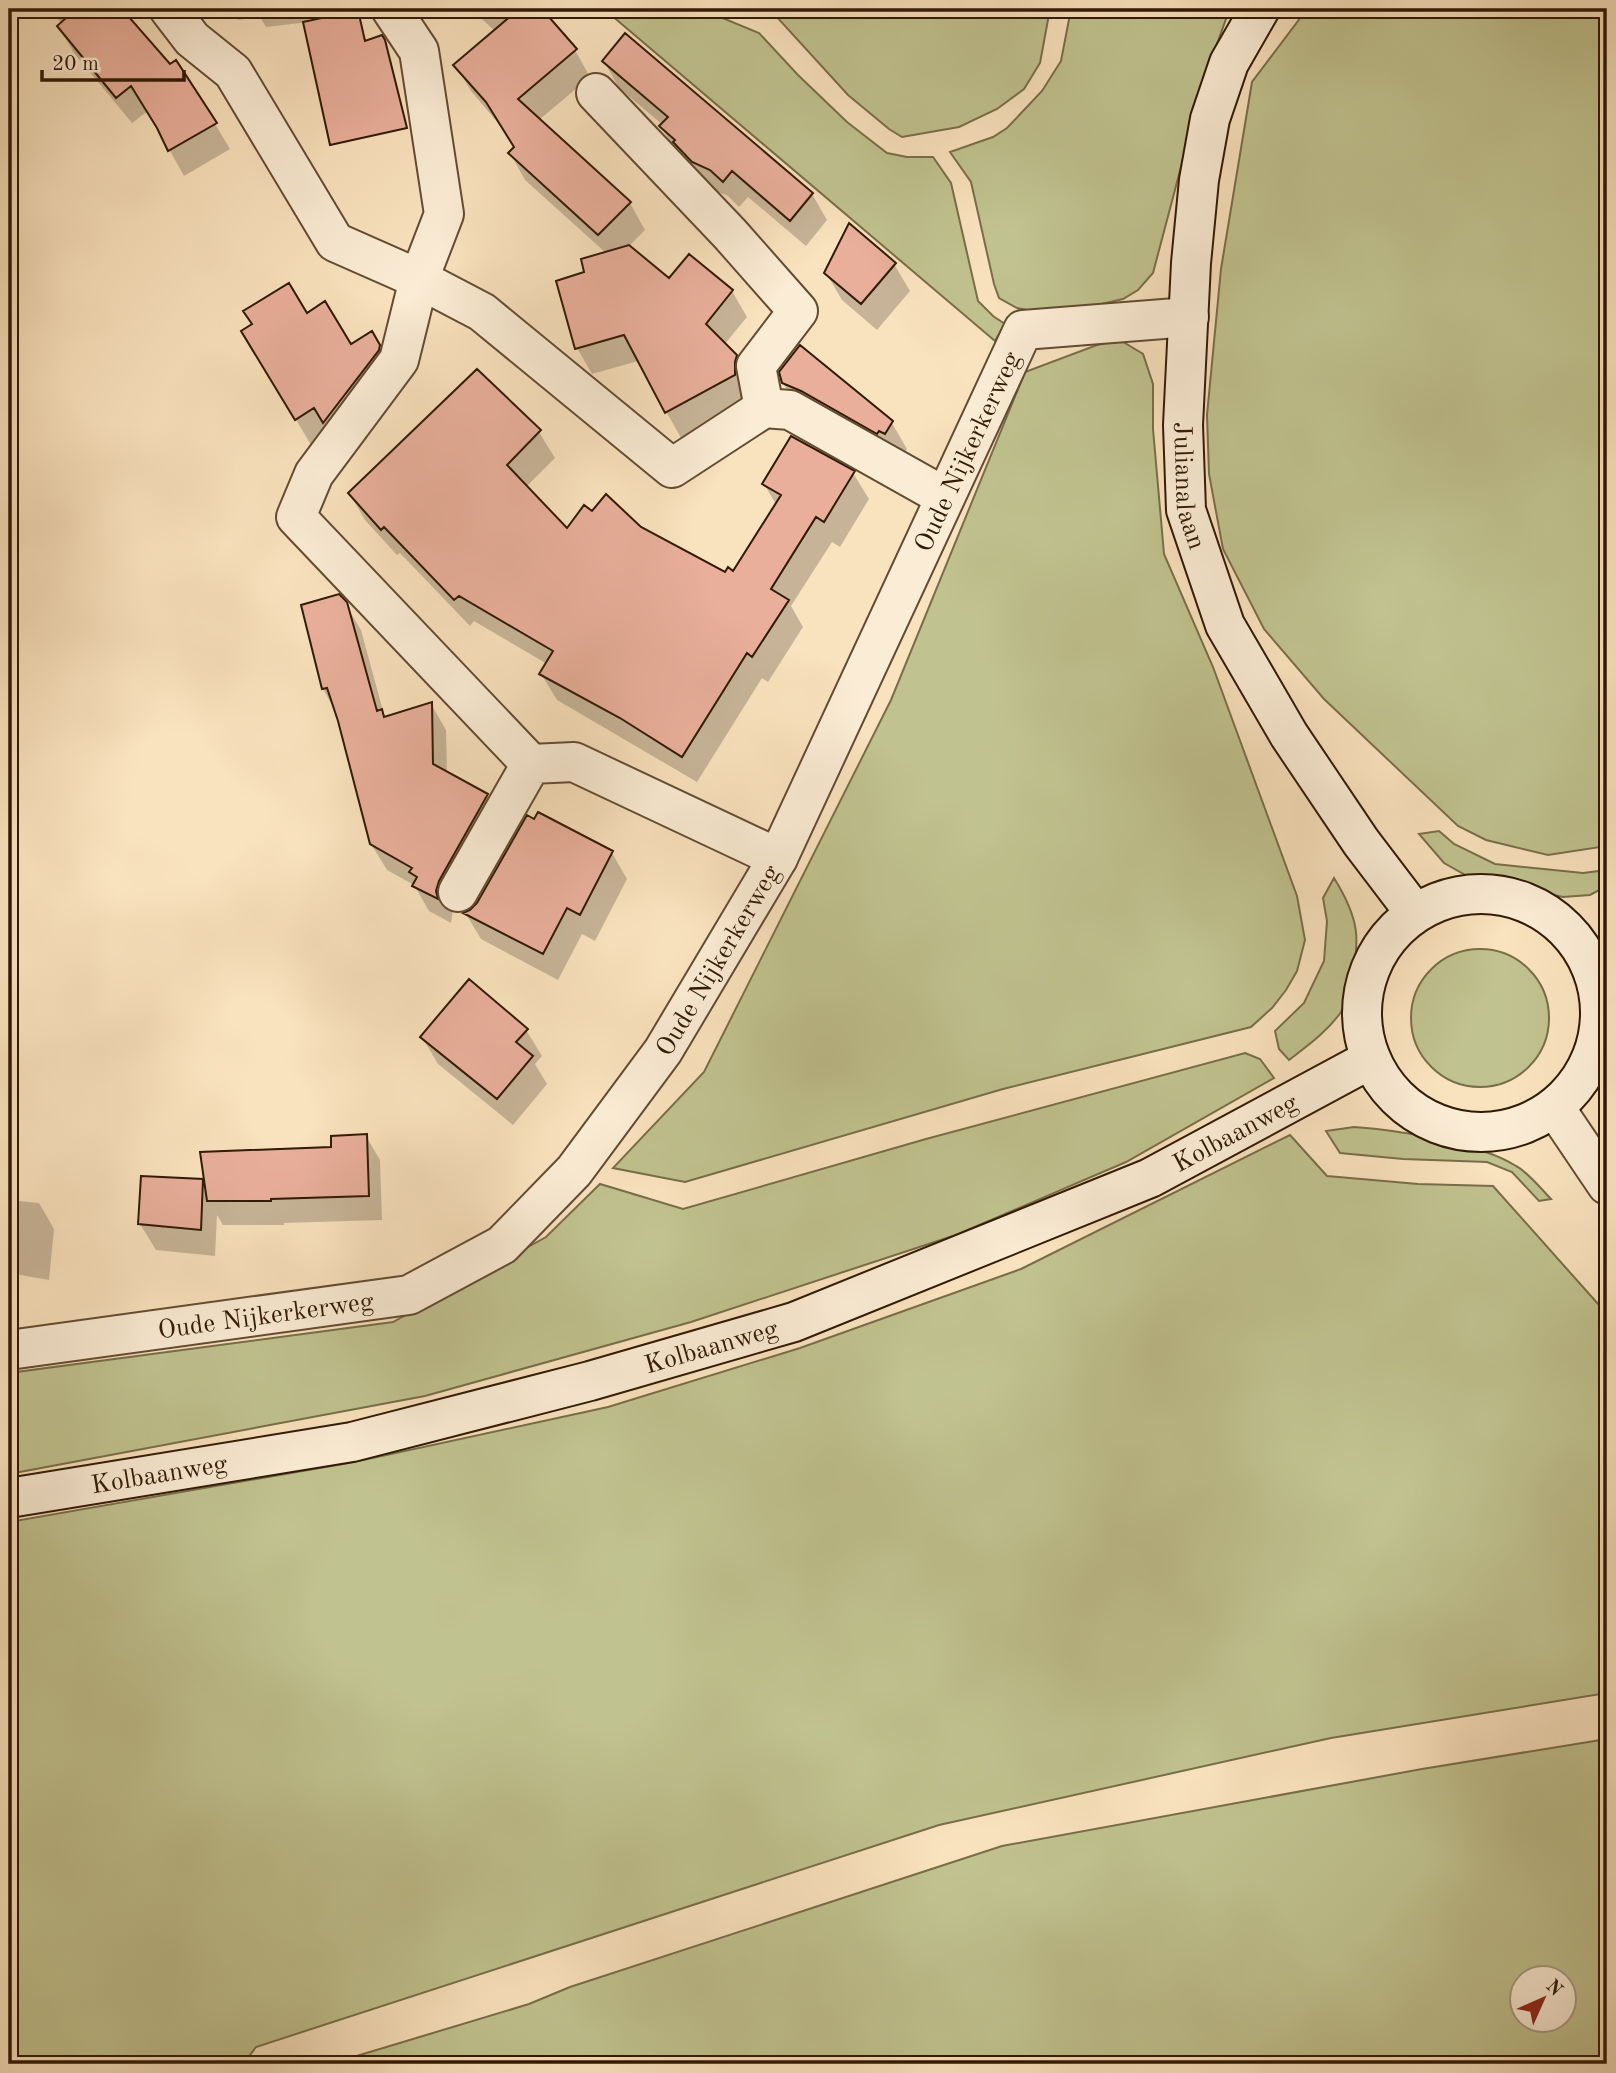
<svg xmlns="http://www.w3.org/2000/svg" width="1616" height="2073" viewBox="0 0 1616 2073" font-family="'Old Standard TT',serif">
  <rect width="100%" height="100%" fill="#f9e2be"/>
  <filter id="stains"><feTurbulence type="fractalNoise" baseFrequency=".00286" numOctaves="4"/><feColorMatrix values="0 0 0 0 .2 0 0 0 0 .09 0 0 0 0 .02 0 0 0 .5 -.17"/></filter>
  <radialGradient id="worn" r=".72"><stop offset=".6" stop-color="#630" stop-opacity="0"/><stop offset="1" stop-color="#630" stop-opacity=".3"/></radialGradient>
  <!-- green -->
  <path fill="#c0c28f" stroke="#786e49" stroke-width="2" fill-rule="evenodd" d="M 604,9 L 701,9 L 759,33 L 798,75 L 847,122 L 887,153 L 907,157 L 933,157 L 951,183 L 978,301 L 993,316 L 1005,324 L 995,341 Z
    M 756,9 L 1050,9 L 1040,63 L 1024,89 L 997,109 L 959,127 L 902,137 L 889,129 L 848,95 L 776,16 Z
    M 1071,9 L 1235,9 L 1226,19 L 1204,80 L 1153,273 L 1138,290 L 1123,299 L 1054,315 L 1017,308 L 999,298 L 994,284 L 971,182 L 950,152 L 993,137 L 1007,128 L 1042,91 L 1061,61 Z
    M 1307,9 L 1607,9 L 1607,846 L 1548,855 L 1486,840 L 1458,826 L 1324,699 L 1264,629 L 1223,549 L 1209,474 L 1207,415 L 1221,269 L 1252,82 Z
    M 1120,340 L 1143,354 L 1153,384 L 1153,429 L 1164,554 L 1213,667 L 1297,896 L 1305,940 L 1297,971 L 1286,990 L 1272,1008 L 1251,1027 L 1003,1089 L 685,1182 L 613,1168 L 704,1072 L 891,700 L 1025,372 L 1097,345 Z
    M 1439,831 L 1454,844 L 1495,864 L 1583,873 L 1607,870 L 1607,886 L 1590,895 L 1563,897 L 1469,877 L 1444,863 L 1419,834 Z
    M 1334,878 C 1359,918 1362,941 1349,986 C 1347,994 1345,1005 1341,1012 C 1327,1032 1307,1046 1289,1060 L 1279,1049 L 1275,1031 L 1304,1003 L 1324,961 L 1327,921 L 1323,898 Z
    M1411 1018a69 69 0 1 1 138 0a69 69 0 1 1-138 0Z
    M 1245,1053 L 1260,1059 L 1274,1078 L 1126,1162 L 956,1235 L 691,1322 L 425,1396 L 9,1474 L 9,1373 L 393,1322 L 546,1237 L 600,1184 L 683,1209 L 926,1139 Z
    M 1354,1127 C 1398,1130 1480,1143 1516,1166 C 1529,1173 1541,1189 1551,1199 L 1539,1201 L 1512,1172 L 1487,1162 L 1403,1159 L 1340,1153 L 1326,1131 Z
    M 1290,1135 L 1327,1176 L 1418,1184 L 1493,1186 L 1607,1314 L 1607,1693 L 1331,1738 L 939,1825 L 256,2047 L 243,2064 L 9,2064 L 9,1522 L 354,1462 L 608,1407 L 800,1348 L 1021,1269 Z
    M 1607,1739 L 1607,2064 L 330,2064 L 529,2004 L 570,1987 L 1002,1846 L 1422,1769 ZM 1522,1979 L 1564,1979 L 1564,2021 L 1522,2021 Z"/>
  <!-- shadow -->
  <path fill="#0003" d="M 49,9 L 119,9 L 215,124 L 230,149 L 184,176 L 148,111 L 132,123 L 74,53 L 59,27 L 62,24 Z
    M 231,9 L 307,9 L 309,22 L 266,27 L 260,17 L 238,20 Z
    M 471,9 L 540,9 L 575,50 L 590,77 L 539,120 L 630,203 L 645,230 L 629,246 L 670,281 L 732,291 L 747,317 L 724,345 L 736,356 L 751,383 L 749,401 L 681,438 L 638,361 L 592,374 L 577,348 L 587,273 L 606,253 L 525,180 L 510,153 L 515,148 L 503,129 L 471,91 L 456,65 L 495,31 Z
    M 604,61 L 812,194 L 827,220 L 806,246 L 748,197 L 739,207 L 728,196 L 709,188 L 677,153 L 661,127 L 663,125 L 619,88 Z
    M 894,264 L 910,291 L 877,330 L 842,300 L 826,273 Z
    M 306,315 L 350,346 L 372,334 L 394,372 L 331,433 L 311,445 L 259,357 Z
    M 783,383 L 892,423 L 907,449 L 901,459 L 799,410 Z
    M 539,432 L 555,458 L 526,487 L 567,530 L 593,513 L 640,529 L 726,574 L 733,574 L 777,506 L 764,484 L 853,473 L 869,499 L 840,547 L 832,542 L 791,606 L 803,627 L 768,682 L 762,678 L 697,782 L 557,700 L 541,674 L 547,664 L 474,621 L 470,626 L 400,553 L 397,555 L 365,520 L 350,494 Z
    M 345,603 L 361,630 L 385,718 L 431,704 L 446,730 L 447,773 L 487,796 L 502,822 L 453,908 L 451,923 L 429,911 L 414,885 L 387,870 L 371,844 L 336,712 L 323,689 L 303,606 Z
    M 535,822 L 612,853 L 627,879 L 595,941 L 582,934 L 558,980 L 481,939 L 466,914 L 478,904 Z
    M 526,1030 L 542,1056 L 535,1064 L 547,1084 L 513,1125 L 438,1064 L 422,1037 Z
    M 366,1136 L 380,1160 L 382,1220 L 284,1223 L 284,1225 L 223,1225 L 217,1215 L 215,1256 L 156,1250 L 140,1224 L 202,1180 L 207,1189 Z
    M 9,1200 L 39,1203 L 54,1229 L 49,1280 L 9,1273 Z"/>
  <!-- building -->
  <path fill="#e9af9b" stroke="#311903" stroke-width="2" d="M 76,9 L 122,9 L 170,64 L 176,60 L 217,123 L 168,151 L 157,128 L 131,86 L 116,98 L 57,26 Z
    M 519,9 L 542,9 L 577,49 L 518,99 L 631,202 L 598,235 L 508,153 L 514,147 L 486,102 L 453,65 Z
    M 358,10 L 365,41 L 382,35 L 385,40 L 407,128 L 330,145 L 303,22 Z
    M 625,33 L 813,193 L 790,221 L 732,171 L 723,182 L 710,170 L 692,162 L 673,142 L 675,140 L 659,126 L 668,117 L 602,61 Z
    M 849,223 L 896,263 L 861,304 L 824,273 Z
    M 629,245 L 669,278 L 689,254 L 733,290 L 706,324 L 737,355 L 735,362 L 735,375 L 665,413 L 624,335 L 575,349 L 556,281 L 584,272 L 581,259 Z
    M 289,283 L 307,313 L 325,301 L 351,344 L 372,331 L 380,345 L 379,350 L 323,423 L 314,408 L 295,420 L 241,331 L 252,324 L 243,311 Z
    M 800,345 L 893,421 L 885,434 L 879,431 L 877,434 L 801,391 L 782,383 L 779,372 Z
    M 477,369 L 541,430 L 507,465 L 567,528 L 584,505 L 592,511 L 606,494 L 641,527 L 725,572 L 728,567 L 733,571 L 781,495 L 762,484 L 791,436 L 855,471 L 824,522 L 816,517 L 771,589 L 789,600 L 752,657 L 747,653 L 682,757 L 620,718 L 539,674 L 553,651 L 459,596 L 454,600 L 384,527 L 381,530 L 348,493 Z
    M 339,594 L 347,602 L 377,711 L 382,709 L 384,717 L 432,702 L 433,764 L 488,794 L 439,881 L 436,891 L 438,899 L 412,886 L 417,877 L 409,872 L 412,868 L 370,844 L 338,721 L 327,688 L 322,689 L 301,605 Z
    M 538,812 L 613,851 L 580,915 L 567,908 L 543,954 L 463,913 L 470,910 L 477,903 L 527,815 L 534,819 Z
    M 469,979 L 528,1029 L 516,1042 L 533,1056 L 497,1099 L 420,1037 Z
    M 367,1134 L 369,1196 L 271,1199 L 271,1201 L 207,1201 L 200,1152 L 331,1147 L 331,1136 Z
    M 141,1176 L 203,1179 L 201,1230 L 138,1224 Z"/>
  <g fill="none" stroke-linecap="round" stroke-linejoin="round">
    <!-- street casing -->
    <g stroke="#634b32" stroke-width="42">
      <g id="street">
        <path d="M 169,9 L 192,39 L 233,72 L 335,242 L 419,279 L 482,312 L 672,468 L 764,408 L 790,410 L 945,497"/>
        <path d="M 391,9 L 419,51 L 444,214 L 419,279 L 399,360 L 314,474 L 296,517 L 531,764"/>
        <path d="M 596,93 L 730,234 L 798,311 L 756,366 L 764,408"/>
        <path d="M 458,892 L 531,764 L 574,762 L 778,858"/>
        <path d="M 1555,1108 L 1607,1185"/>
        <path id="s1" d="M 9,1350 L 409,1295 L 502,1245 L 574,1171 L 663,1051 L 778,858 L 1023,330 L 1189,317"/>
      </g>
    </g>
    <!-- secondary casing -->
    <g stroke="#311903" stroke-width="42">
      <g id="secondary">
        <path id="s2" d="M 1260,9 L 1229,63 L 1210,119 L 1199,180 L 1191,263 L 1183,425 L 1186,510 L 1225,625 L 1289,735 L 1361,842 L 1415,913"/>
        <circle cx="1481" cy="1013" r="119"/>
        <path id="s3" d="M 9,1498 L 352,1442 L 590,1381 L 794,1322 L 1150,1178 L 1371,1059"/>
      </g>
    </g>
    <!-- street -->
    <use href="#street" stroke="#fbecd5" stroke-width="38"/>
    <!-- secondary -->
    <use href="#secondary" stroke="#fbecd5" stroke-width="38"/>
  </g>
  <g text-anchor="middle" stroke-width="5" stroke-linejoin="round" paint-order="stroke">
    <!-- street labels -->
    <g font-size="26" fill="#311903" stroke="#fbecd5">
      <text dy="9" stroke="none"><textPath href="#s1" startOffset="1435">Oude Nijkerkerweg</textPath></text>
      <text dy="9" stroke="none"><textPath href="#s2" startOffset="490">Julianalaan</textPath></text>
      <text dy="9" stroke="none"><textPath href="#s1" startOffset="868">Oude Nijkerkerweg</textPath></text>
      <text dy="9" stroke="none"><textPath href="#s3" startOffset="1286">Kolbaanweg</textPath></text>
      <text dy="9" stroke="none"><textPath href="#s1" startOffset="259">Oude Nijkerkerweg</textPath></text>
      <text dy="9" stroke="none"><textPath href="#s3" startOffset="719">Kolbaanweg</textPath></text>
      <text dy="9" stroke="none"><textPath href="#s3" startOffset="152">Kolbaanweg</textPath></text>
    </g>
  </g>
  <!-- margin -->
  <rect width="1616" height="2073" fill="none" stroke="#f9e2be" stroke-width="35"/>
  <rect x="10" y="10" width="1595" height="2052" fill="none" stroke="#311903" stroke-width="3.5"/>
  <rect x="18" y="18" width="1581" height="2038" fill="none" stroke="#311903" stroke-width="2"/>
  <!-- north arrow -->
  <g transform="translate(1543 1999) rotate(45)"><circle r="33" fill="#fbecd5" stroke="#aa9881" stroke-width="2"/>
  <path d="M0-5L12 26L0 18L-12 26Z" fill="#8f2418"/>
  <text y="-10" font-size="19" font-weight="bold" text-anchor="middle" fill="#311903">N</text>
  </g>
  <!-- scale -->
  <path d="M42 70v10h142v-10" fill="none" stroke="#311903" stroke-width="3.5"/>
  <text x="52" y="70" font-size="21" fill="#311903" stroke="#fbecd5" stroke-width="5" paint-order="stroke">20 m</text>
  <rect width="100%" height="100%" filter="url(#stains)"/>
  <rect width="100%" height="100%" fill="url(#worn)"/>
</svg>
